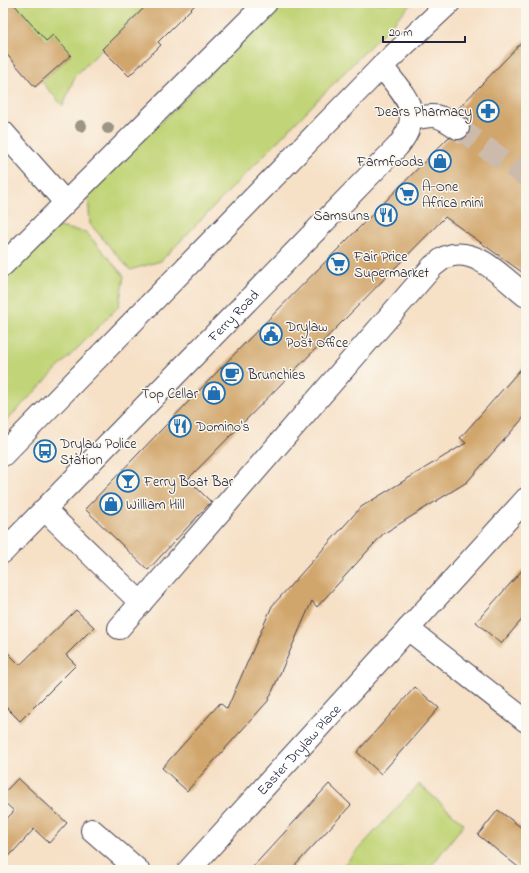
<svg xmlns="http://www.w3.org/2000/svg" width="529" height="873" viewBox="0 0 529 873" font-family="'Indie Flower',sans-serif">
  <rect width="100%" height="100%" fill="#fbf7ec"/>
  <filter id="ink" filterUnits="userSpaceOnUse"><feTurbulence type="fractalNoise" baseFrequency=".025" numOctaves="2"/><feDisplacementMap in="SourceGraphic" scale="8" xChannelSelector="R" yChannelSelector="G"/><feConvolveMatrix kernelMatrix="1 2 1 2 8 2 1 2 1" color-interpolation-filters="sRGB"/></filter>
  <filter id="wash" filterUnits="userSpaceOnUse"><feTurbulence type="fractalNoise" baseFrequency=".012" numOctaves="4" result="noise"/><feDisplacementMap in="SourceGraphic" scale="16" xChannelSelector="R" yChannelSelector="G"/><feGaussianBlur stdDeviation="0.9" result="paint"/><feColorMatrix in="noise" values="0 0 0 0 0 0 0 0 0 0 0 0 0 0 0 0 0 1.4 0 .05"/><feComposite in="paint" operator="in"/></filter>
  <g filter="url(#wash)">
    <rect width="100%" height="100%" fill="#f6e0c6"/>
    <!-- green -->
    <path fill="#c1d477" stroke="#727b59" d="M 13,3 L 149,3 L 75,76 L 63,106 L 42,82 L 71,55 L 53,35 L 46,41 Z
      M 281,3 L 412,3 L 161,261 L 130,270 L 90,224 L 88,195 Z
      M 58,227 L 86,232 L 124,276 L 119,306 L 3,424 L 3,282 Z
      M 419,784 L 464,824 L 428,870 L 339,870 Z"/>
    <g id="blocks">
      <!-- building -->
      <path fill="#d1a66c" d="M 3,3 L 13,3 L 46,41 L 53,35 L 71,55 L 35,87 L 3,50 Z
        M 149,3 L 197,3 L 158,42 L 161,45 L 129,76 L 102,49 Z
        M 526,38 L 526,275 L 445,217 L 188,479 L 211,502 L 148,570 L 85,509 L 245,343 L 449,137 L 458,140 L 463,139 L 468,135 L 470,128 L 467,120 L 468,118 L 457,110 Z
        M 526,363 L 526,415 L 467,482 L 383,534 L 317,607 L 312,601 L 268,701 L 187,791 L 162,768 L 220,703 L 227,709 L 272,606 L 361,507 L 466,443 L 460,438 Z
        M 526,566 L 526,615 L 501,644 L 476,622 Z
        M 76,610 L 94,627 L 66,655 L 76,665 L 20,721 L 3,704 L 3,648 L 20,665 Z
        M 415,687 L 439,708 L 381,774 L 357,752 Z
        M 18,778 L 67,823 L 49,843 L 34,829 L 3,863 L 3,823 L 14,811 L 3,801 L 3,794 Z
        M 329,784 L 351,805 L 291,870 L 250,870 Z
        M 498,810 L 526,831 L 526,870 L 522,870 L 478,835 Z"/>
    </g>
  </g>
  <g filter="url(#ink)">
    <use href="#blocks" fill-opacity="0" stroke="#423e50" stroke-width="1"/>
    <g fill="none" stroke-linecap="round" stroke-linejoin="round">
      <!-- minor-tunnel -->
      <path stroke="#ccbaaa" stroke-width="22" stroke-dasharray="22 11" stroke-linecap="butt" d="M 458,128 L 526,176"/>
      <!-- minor casing -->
      <g stroke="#423e50" stroke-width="24">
        <g id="minor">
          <path d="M 412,119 C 437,114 437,114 458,128"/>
          <path d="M 3,132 L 65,202"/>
          <path d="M 3,265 L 266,3"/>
          <path d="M 45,510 L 141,603"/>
          <path id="s1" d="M 3,552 L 398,146 C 426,111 404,97 382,66"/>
          <path d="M 119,628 L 433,266 C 437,264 441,259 446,257 C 476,245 505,280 526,296"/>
          <path d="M 408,629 L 526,721"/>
          <path d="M 92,830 L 138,870"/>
          <path id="s2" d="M 189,870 L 526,499"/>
        </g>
      </g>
      <!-- major casing -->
      <g stroke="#423e50" stroke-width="24">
        <path id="major" d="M 3,455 L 382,66 L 449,3"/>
      </g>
      <!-- minor -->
      <use href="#minor" stroke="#fff" stroke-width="22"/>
      <!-- major -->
      <use href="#major" stroke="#fff" stroke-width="22"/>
    </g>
    <!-- trees -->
    <g fill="#9c9583">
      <circle cx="81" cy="126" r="6"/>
      <circle cx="108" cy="128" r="6"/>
    </g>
  </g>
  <!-- icons -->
  <defs>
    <g id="pharmacy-ring" transform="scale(1.15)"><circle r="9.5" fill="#fbf7ec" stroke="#1f6fb2" stroke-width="1.5"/><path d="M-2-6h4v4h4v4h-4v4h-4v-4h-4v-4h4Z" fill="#1f6fb2"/></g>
    <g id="shop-ring" transform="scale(1.15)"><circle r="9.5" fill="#fbf7ec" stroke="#1f6fb2" stroke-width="1.5"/><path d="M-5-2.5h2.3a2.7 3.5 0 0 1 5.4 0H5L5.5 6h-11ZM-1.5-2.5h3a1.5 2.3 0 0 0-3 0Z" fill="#1f6fb2"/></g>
    <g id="supermarket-ring" transform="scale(1.15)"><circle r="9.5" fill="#fbf7ec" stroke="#1f6fb2" stroke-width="1.5"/><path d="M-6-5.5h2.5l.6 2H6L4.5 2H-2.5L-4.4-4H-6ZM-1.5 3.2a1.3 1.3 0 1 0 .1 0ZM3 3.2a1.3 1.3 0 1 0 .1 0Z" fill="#1f6fb2"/></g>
    <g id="restaurant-ring" transform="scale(1.15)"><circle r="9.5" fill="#fbf7ec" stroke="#1f6fb2" stroke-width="1.5"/><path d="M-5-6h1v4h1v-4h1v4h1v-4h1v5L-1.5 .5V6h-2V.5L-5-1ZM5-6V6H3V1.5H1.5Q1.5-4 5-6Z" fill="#1f6fb2"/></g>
    <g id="civic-ring" transform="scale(1.15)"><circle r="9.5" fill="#fbf7ec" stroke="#1f6fb2" stroke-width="1.5"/><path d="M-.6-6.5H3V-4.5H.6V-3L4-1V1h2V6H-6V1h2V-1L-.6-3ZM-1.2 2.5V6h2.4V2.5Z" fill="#1f6fb2"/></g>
    <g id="cafe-ring" transform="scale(1.15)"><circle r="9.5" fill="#fbf7ec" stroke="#1f6fb2" stroke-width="1.5"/><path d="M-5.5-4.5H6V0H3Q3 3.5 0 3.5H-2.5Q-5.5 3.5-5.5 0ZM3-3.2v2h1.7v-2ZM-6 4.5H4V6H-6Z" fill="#1f6fb2"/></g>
    <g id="bus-ring" transform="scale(1.15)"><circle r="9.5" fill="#fbf7ec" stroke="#1f6fb2" stroke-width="1.5"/><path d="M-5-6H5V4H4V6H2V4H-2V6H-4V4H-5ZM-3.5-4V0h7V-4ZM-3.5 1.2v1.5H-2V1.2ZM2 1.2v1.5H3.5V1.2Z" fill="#1f6fb2"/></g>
    <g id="bar-ring" transform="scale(1.15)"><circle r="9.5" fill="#fbf7ec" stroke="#1f6fb2" stroke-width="1.5"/><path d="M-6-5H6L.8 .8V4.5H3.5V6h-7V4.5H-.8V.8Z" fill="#1f6fb2"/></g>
  </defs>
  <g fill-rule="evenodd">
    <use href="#pharmacy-ring" x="488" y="111"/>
    <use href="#shop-ring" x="440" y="161"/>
    <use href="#supermarket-ring" x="407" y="194"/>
    <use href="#restaurant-ring" x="386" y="215"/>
    <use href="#supermarket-ring" x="338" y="264"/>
    <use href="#civic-ring" x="271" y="334"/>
    <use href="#cafe-ring" x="232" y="374"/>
    <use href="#shop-ring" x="214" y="393"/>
    <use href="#restaurant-ring" x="180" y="426"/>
    <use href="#bus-ring" x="45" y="451"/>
    <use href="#bar-ring" x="128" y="481"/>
    <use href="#shop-ring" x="111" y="504"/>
  </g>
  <g text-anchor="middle" stroke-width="3" stroke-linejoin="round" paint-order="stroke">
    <!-- poi labels -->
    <g font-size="14" fill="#22223b" stroke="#fbf7ec" text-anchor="start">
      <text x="472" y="116" text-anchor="end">Dears Pharmacy</text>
      <text x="424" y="166" text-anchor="end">Farmfoods</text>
      <text x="422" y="191">A-One<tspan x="422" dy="16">Africa mini</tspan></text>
      <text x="370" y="220" text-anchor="end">Samsuns</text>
      <text x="354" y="261">Fair Price<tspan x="354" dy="16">Supermarket</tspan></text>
      <text x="286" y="331">Drylaw<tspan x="286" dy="16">Post Office</tspan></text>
      <text x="248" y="379">Brunchies</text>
      <text x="198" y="398" text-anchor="end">Top Cellar</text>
      <text x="196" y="431">Domino's</text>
      <text x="60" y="448">Drylaw Police<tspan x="60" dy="16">Station</tspan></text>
      <text x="144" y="486">Ferry Boat Bar</text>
      <text x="126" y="509">William Hill</text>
    </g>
    <!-- street labels -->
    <g font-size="14" fill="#22223b" stroke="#fbf7ec">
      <text dy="5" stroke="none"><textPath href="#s1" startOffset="330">Ferry Road</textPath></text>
      <text dy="5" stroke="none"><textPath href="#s2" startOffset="163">Easter Drylaw Place</textPath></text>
    </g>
  </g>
  <!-- margin -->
  <rect width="529" height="873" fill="none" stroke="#fbf7ec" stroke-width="16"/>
  <!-- scale -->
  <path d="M383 36v6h82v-6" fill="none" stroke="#22223b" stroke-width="2"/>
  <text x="389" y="36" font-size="12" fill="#22223b" stroke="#fbf7ec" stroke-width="3" paint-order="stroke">20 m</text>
</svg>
